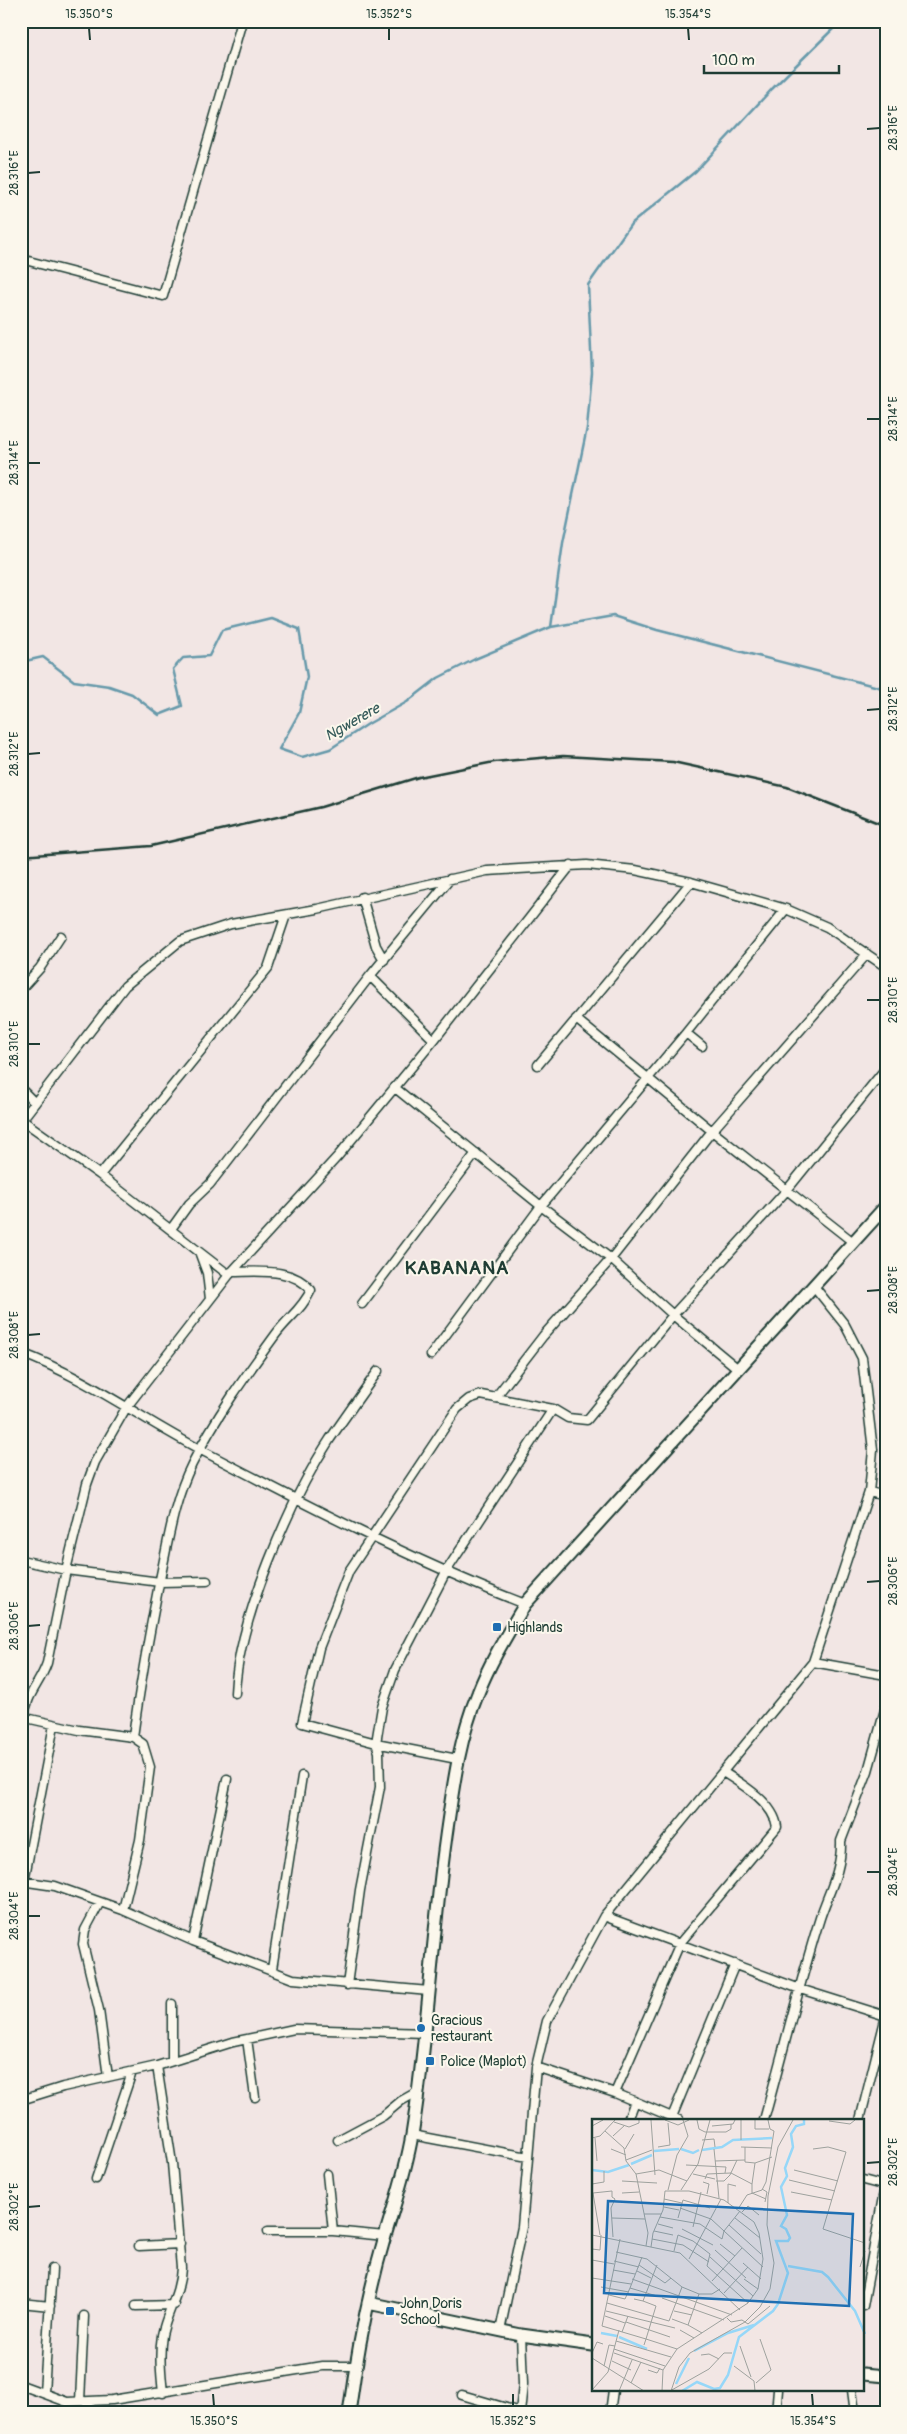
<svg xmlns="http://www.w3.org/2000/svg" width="907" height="2434" viewBox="0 0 907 2434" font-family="Pangolin,sans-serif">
  <rect width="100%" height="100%" fill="#f2e6e4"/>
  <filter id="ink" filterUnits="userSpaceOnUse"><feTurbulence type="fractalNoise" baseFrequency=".02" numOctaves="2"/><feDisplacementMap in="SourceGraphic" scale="10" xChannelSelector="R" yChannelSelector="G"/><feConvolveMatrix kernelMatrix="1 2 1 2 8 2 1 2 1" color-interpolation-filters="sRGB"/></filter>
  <g filter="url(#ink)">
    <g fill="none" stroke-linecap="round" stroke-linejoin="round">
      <!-- stream -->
      <path stroke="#69a" stroke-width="2.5" d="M 551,627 L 563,543 L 587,428 L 592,372 L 588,285 L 631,224 L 696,171 L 772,89 L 841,21
        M 21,662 L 43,657 L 74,681 L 109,686 L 132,694 L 159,715 L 182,706 L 173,669 L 183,658 L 209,656 L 222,630 L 271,618 L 299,629 L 307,677 L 299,713 L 279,749 L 302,757 L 330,749 L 368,724 L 407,702 L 438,678 L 475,659 L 551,627 L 613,616 L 657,630 L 886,689"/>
      <!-- street casing -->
      <g stroke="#1f3d34" stroke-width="11">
        <path id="street" d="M 21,259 L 163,296 L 242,21
          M 362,897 L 376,946 L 384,960
          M 370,976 L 434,1040
          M 21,989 L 40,968 L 61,936
          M 576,1019 L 712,1131 L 853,1242
          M 702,1046 L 686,1033 L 786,909
          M 538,1065 L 691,882
          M 394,1087 L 541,1206 L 611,1259 L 673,1315 L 737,1368
          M 21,1089 L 35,1103
          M 22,1120 L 100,1175 L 229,1275
          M 21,1121 L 125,986 L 180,941 L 231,924 L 317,909 L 487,871 L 587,865 L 635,870 L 691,882 L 786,909 L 827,927 L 886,967
          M 100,1175 L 268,968 L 286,915
          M 171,1229 L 189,1204 L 210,1184 L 370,976 L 450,879
          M 200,1254 L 207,1273 L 210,1299
          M 362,1304 L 476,1153
          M 21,1353 C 85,1377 140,1418 201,1450 C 306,1505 414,1561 525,1604
          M 431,1355 L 541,1206 L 686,1033
          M 495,1398 L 543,1336 L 611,1259 L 712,1131 L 867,954
          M 869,1492 L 886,1496
          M 21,1560 L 66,1570 L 160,1582 L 207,1581
          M 813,1662 L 886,1675
          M 235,1693 C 238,1621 290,1500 330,1439 C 346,1416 362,1393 378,1371
          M 22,1717 L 79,1730 L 133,1737
          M 24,1718 C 26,1694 40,1684 47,1663 L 66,1570 L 87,1484 L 95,1462 L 126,1408 L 229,1275 L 338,1156 L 434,1040 L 571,865
          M 457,1759 L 376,1743 L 302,1723 L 319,1648 L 349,1571 L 457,1409 L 469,1399 L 481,1395 L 553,1409 L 568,1418 L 587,1420 L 673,1315 L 787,1190 L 886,1068
          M 21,1881 L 55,1886 L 123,1910 L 193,1941 L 293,1979 L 429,1991
          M 24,1881 L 54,1725
          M 100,1902 L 85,1930 L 83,1944 L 99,2010 L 108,2077
          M 123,1910 L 140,1840 L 150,1767 L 143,1744 L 133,1737 C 140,1685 149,1635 159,1584 C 168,1543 173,1502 192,1464 C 215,1418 246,1375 276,1334 C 288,1318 303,1308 311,1290 C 292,1267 259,1272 231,1272
          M 604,1916 L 800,1989 L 886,2016
          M 193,1941 L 227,1779
          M 272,1969 L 302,1776
          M 347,1985 L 360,1890 L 380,1787 L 379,1752 L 376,1743 L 382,1707 L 395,1670 L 447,1570 L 553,1409
          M 247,2039 L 255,2097
          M 172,2061 L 172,2004
          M 157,2066 L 172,2163 L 181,2268 C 180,2294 167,2311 162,2335 C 159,2354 161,2374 163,2393
          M 536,2067 L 615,2093 L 679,2120
          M 615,2093 L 680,1943 L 777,1827 C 774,1803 742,1784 723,1772
          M 21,2100 L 63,2087 L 157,2066 L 233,2042 L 294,2029 L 426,2033
          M 672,2117 L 735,1964
          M 628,2120 L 635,2101
          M 764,2120 C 783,2053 799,1984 820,1918 C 829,1891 842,1870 841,1841 L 868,1771 L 886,1706
          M 860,2120 L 886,2016
          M 412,2135 L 528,2157
          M 338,2140 L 383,2116 L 401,2101 L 417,2092
          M 327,2174 L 333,2231
          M 96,2179 L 132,2072
          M 863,2180 L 886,2186
          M 268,2231 L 333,2231 L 385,2236
          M 139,2246 L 180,2244
          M 21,2303 L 50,2306
          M 136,2306 L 174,2305
          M 863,2306 L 885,2186
          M 500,2331 L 522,2227 L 536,2067 L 547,2021 L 604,1916 L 813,1662 L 869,1492 L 873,1450 L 862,1358 L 845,1325 L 813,1285
          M 21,2385 L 67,2402 L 112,2400 L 322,2366 L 355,2366
          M 852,2390 L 855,2413
          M 44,2392 L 52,2269
          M 462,2395 L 520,2412
          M 80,2401 L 84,2316
          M 520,2413 L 523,2384 L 521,2335
          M 610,2413 L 613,2390
          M 776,2413 L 778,2390"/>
      </g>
      <!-- secondary casing -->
      <g stroke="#1f3d34" stroke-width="15">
        <path id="secondary" d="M 368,2303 L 521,2335 L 593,2345
          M 863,2374 L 886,2376
          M 349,2413 C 357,2353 368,2294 385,2236 C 395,2202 406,2171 412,2135 C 428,2036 432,1935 446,1836 C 453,1787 459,1739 478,1693 C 490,1662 508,1633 525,1604 L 886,1206"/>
      </g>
      <!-- street -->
      <use href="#street" stroke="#fbf7ec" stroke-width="8"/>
      <!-- secondary -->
      <use href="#secondary" stroke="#fbf7ec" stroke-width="11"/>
      <!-- rail -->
      <path stroke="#1f3d34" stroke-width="2.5" d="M 21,856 L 151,846 L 321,807 L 419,777 L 494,762 L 563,756 L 673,762 L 787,787 L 886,826"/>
    </g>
  </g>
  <!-- ticks -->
  <path fill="none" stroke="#1f3d34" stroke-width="2" d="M 89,28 L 90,40M 389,28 L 389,40M 688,28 L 689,40M 867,129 L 880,128M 28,173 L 40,172M 867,419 L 880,419M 28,463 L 40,463M 867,710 L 880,709M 28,754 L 40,753M 867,1000 L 880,1000M 28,1044 L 40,1044M 867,1291 L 880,1290M 28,1335 L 40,1334M 867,1582 L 880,1581M 28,1626 L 40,1625M 867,1872 L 880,1872M 28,1916 L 40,1916M 867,2163 L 880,2162M 28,2207 L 40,2206M 213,2394 L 214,2406M 513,2394 L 513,2406M 812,2394 L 813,2406"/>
  <!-- markers -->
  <g fill="#1f6fb2" stroke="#fbf7ec" stroke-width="2">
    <rect x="492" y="1622" width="10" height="10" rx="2.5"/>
    <circle cx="421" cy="2028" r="5"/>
    <rect x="425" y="2056" width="10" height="10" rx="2.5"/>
    <rect x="385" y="2306" width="10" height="10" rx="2.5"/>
  </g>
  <g text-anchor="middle" stroke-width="4" stroke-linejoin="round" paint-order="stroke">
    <!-- poi labels -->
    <g font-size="14" fill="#1f3d34" stroke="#fbf7ec" text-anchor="start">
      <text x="507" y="1632">Highlands</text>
      <text x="431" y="2025">Gracious<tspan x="431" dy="16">restaurant</tspan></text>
      <text x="440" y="2066">Police (Maplot)</text>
      <text x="400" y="2308">John Doris<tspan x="400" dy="16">School</tspan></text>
    </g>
    <!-- water labels -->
    <g font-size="15" font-style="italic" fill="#375c5b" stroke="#fbf7ec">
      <text transform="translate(352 722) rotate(-30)" y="5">Ngwerere</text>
    </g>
    <!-- district labels -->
    <g font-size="19" font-weight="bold" letter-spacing="1" fill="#1f3d34" stroke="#fbf7ec">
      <text x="457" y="1274">KABANANA</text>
    </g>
  </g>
  <!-- overview -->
  <g transform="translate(592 2119)">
    <rect width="272" height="272" fill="#f2e6e4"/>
    <path fill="none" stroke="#96d7f8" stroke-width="2.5" d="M 89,30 L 101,34 L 107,31M 110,31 L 130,28 L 141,21 L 180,19M 62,32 L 87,30M 39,45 L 60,36M 0,51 L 16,53 L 37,46M 196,147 L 230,153 L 236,158 L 263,192 L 273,215M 9,214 L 25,217M 27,218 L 55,230M 102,232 L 136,214 L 162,206M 84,265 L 97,239M 90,272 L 105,263 L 122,270 L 128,269 L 136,256 L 147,218 L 181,192 L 186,185 L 196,154 L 184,122 L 196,122 L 198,119 L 194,110 L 189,107 L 195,96 L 189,68 L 195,57 L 193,49 L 201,28 L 199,15 L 204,7 L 212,5 L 212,1"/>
    <path fill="none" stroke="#9ea29e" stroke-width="1" d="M 59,1 L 63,56M 73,1 L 86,6 L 97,1M 105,1 L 107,10 L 113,13 L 134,13 L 139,10 L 139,5M 163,1 L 163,10 L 177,10M 237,2 L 258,5 L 263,1M 22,3 L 37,8 L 47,4 L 47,1M 120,7 L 141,5 L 143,1M 13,12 L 32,29 L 34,42 L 44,55 L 56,114 L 54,127M 0,14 L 0,7 L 11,1M 21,17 L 33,6M 0,19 L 8,17 L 23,1M 3,19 L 5,42M 110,21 L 122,20 L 123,28M 149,21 L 149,1M 66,28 L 78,26 L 76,4M 149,28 L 180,29M 153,28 L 153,43 L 163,44M 19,30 L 34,36M 33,30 L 42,15M 122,30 L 127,79M 221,30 L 236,28 L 254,33 L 231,110 L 273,124M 34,41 L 60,31M 123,42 L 153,41M 94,46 L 134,48 L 133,54M 202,51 L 246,62M 44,55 L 67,51 L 95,62M 101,55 L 123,60M 113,60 L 115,55 L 139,54 L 160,65M 197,61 L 243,72M 30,62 L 65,64M 124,62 L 132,62 L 138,56 L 145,41M 111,63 L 117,65 L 115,75M 0,65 L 12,63 L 12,52M 170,70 L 175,73 L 173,83M 76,71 L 85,36 L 96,17 L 91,1M 89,71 L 106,45 L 118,1M 199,73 L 240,81M 30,74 L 47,73M 72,80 L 90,84M 174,80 L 160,74 L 160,65 L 163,44 L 180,38M 136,84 L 136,65 L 144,67M 72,88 L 87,91M 88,89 L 119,100 L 171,148M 146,90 L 155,76 L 170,71 L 174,63 L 182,12 L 178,10 L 176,1M 150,93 L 156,87 L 167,96M 52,95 L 69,95M 68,98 L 108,105 L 130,120 L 132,112M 20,99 L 53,100M 86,99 L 91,81 L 118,89M 143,99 L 168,119M 66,105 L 81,109M 137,106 L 169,135M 101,108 L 109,73M 90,110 L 121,126M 62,112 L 81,116M 132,112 L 148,92M 0,116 L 88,134 L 148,191M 8,116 L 1,74 L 20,72 L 20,78 L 23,80 L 19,89 L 21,118M 28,120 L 10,207 L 54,220 L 52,226M 60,120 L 91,126 L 117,143M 128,125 L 143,137M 59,128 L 61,114 L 71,91 L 73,72 L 97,72 L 132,81 L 162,103 L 167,114 L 171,140 L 166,170 L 156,184 L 85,230 L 71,251 L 70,272M 0,130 L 8,131 L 9,116M 123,131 L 154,159M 82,132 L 86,116 L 101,122 L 118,135 L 115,147 L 156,184M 24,133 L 55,140 L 90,168 L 107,175 L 120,175 L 128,170M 50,138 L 38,169 L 65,177M 118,138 L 161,177M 97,140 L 129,80M 0,141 L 22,145M 22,142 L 47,148M 151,144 L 169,160M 47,146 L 73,164 L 79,159M 268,148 L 273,132M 21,151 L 43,155M 45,152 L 59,159M 0,159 L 39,165M 40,160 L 140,196M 152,160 L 166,170M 120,162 L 150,129M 9,168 L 37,173M 132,174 L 156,148M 107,175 L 96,206 L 110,214M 17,176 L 33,180 L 38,169M 70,179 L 132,201M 42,180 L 51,182 L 65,146M 51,182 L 64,187 L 54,220 L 85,230M 15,184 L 77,202 L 90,168M 14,192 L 83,209M 82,192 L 100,196M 13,197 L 33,204M 135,199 L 139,203 L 150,201 L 156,205 L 178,187M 80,200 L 96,206M 34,203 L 78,218M 88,211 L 102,219M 30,213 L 36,197M 24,222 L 79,238M 148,227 L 159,258M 22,230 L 73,247M 0,234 L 5,223 L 11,225M 22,234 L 71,251M 109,236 L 117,235 L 127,240M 0,239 L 52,272M 20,242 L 39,251M 12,247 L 17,226 L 23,227M 142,247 L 162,262 L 163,272M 56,251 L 65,254 L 68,249M 39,264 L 49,243M 164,264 L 179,251 L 168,220M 0,271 L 16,253 L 27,211M 27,272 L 40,241M 78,272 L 117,250 L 132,234 L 140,234M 79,272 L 87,248 L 98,234 L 153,203 L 168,188 L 178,170 L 182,144 L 175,106 L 176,77 L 186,28 L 201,1"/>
    <path fill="#1f6fb2" fill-opacity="0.15" stroke="#1f6fb2" stroke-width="2.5" d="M 16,82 L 261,95 L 257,187 L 12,174 Z"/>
    <rect width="272" height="272" fill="none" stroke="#1f3d34" stroke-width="2.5"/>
  </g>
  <!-- margin -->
  <rect width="907" height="2434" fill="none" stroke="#fbf7ec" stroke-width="55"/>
  <!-- scale -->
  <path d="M704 65v8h135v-8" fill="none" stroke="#1f3d34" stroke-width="2.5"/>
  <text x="712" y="65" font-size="15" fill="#1f3d34" stroke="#fbf7ec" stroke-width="4" paint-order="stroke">100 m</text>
  <rect x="28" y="28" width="852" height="2378" fill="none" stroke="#1f3d34" stroke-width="2"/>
  <g font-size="12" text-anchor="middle" fill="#1f3d34">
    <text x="89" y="18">15.350°S</text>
    <text x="389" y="18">15.352°S</text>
    <text x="688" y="18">15.354°S</text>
    <text transform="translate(893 128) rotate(-90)" y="4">28.316°E</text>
    <text transform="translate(14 173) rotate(-90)" y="4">28.316°E</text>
    <text transform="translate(893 419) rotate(-90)" y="4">28.314°E</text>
    <text transform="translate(14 463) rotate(-90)" y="4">28.314°E</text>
    <text transform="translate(893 709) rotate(-90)" y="4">28.312°E</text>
    <text transform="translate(14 754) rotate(-90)" y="4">28.312°E</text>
    <text transform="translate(893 1000) rotate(-90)" y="4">28.310°E</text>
    <text transform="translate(14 1044) rotate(-90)" y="4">28.310°E</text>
    <text transform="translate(893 1290) rotate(-90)" y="4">28.308°E</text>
    <text transform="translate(14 1335) rotate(-90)" y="4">28.308°E</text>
    <text transform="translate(893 1581) rotate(-90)" y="4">28.306°E</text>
    <text transform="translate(14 1626) rotate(-90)" y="4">28.306°E</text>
    <text transform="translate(893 1872) rotate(-90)" y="4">28.304°E</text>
    <text transform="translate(14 1916) rotate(-90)" y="4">28.304°E</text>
    <text transform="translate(893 2162) rotate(-90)" y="4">28.302°E</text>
    <text transform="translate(14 2207) rotate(-90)" y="4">28.302°E</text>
    <text x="214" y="2425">15.350°S</text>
    <text x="513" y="2425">15.352°S</text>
    <text x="813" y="2425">15.354°S</text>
  </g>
</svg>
